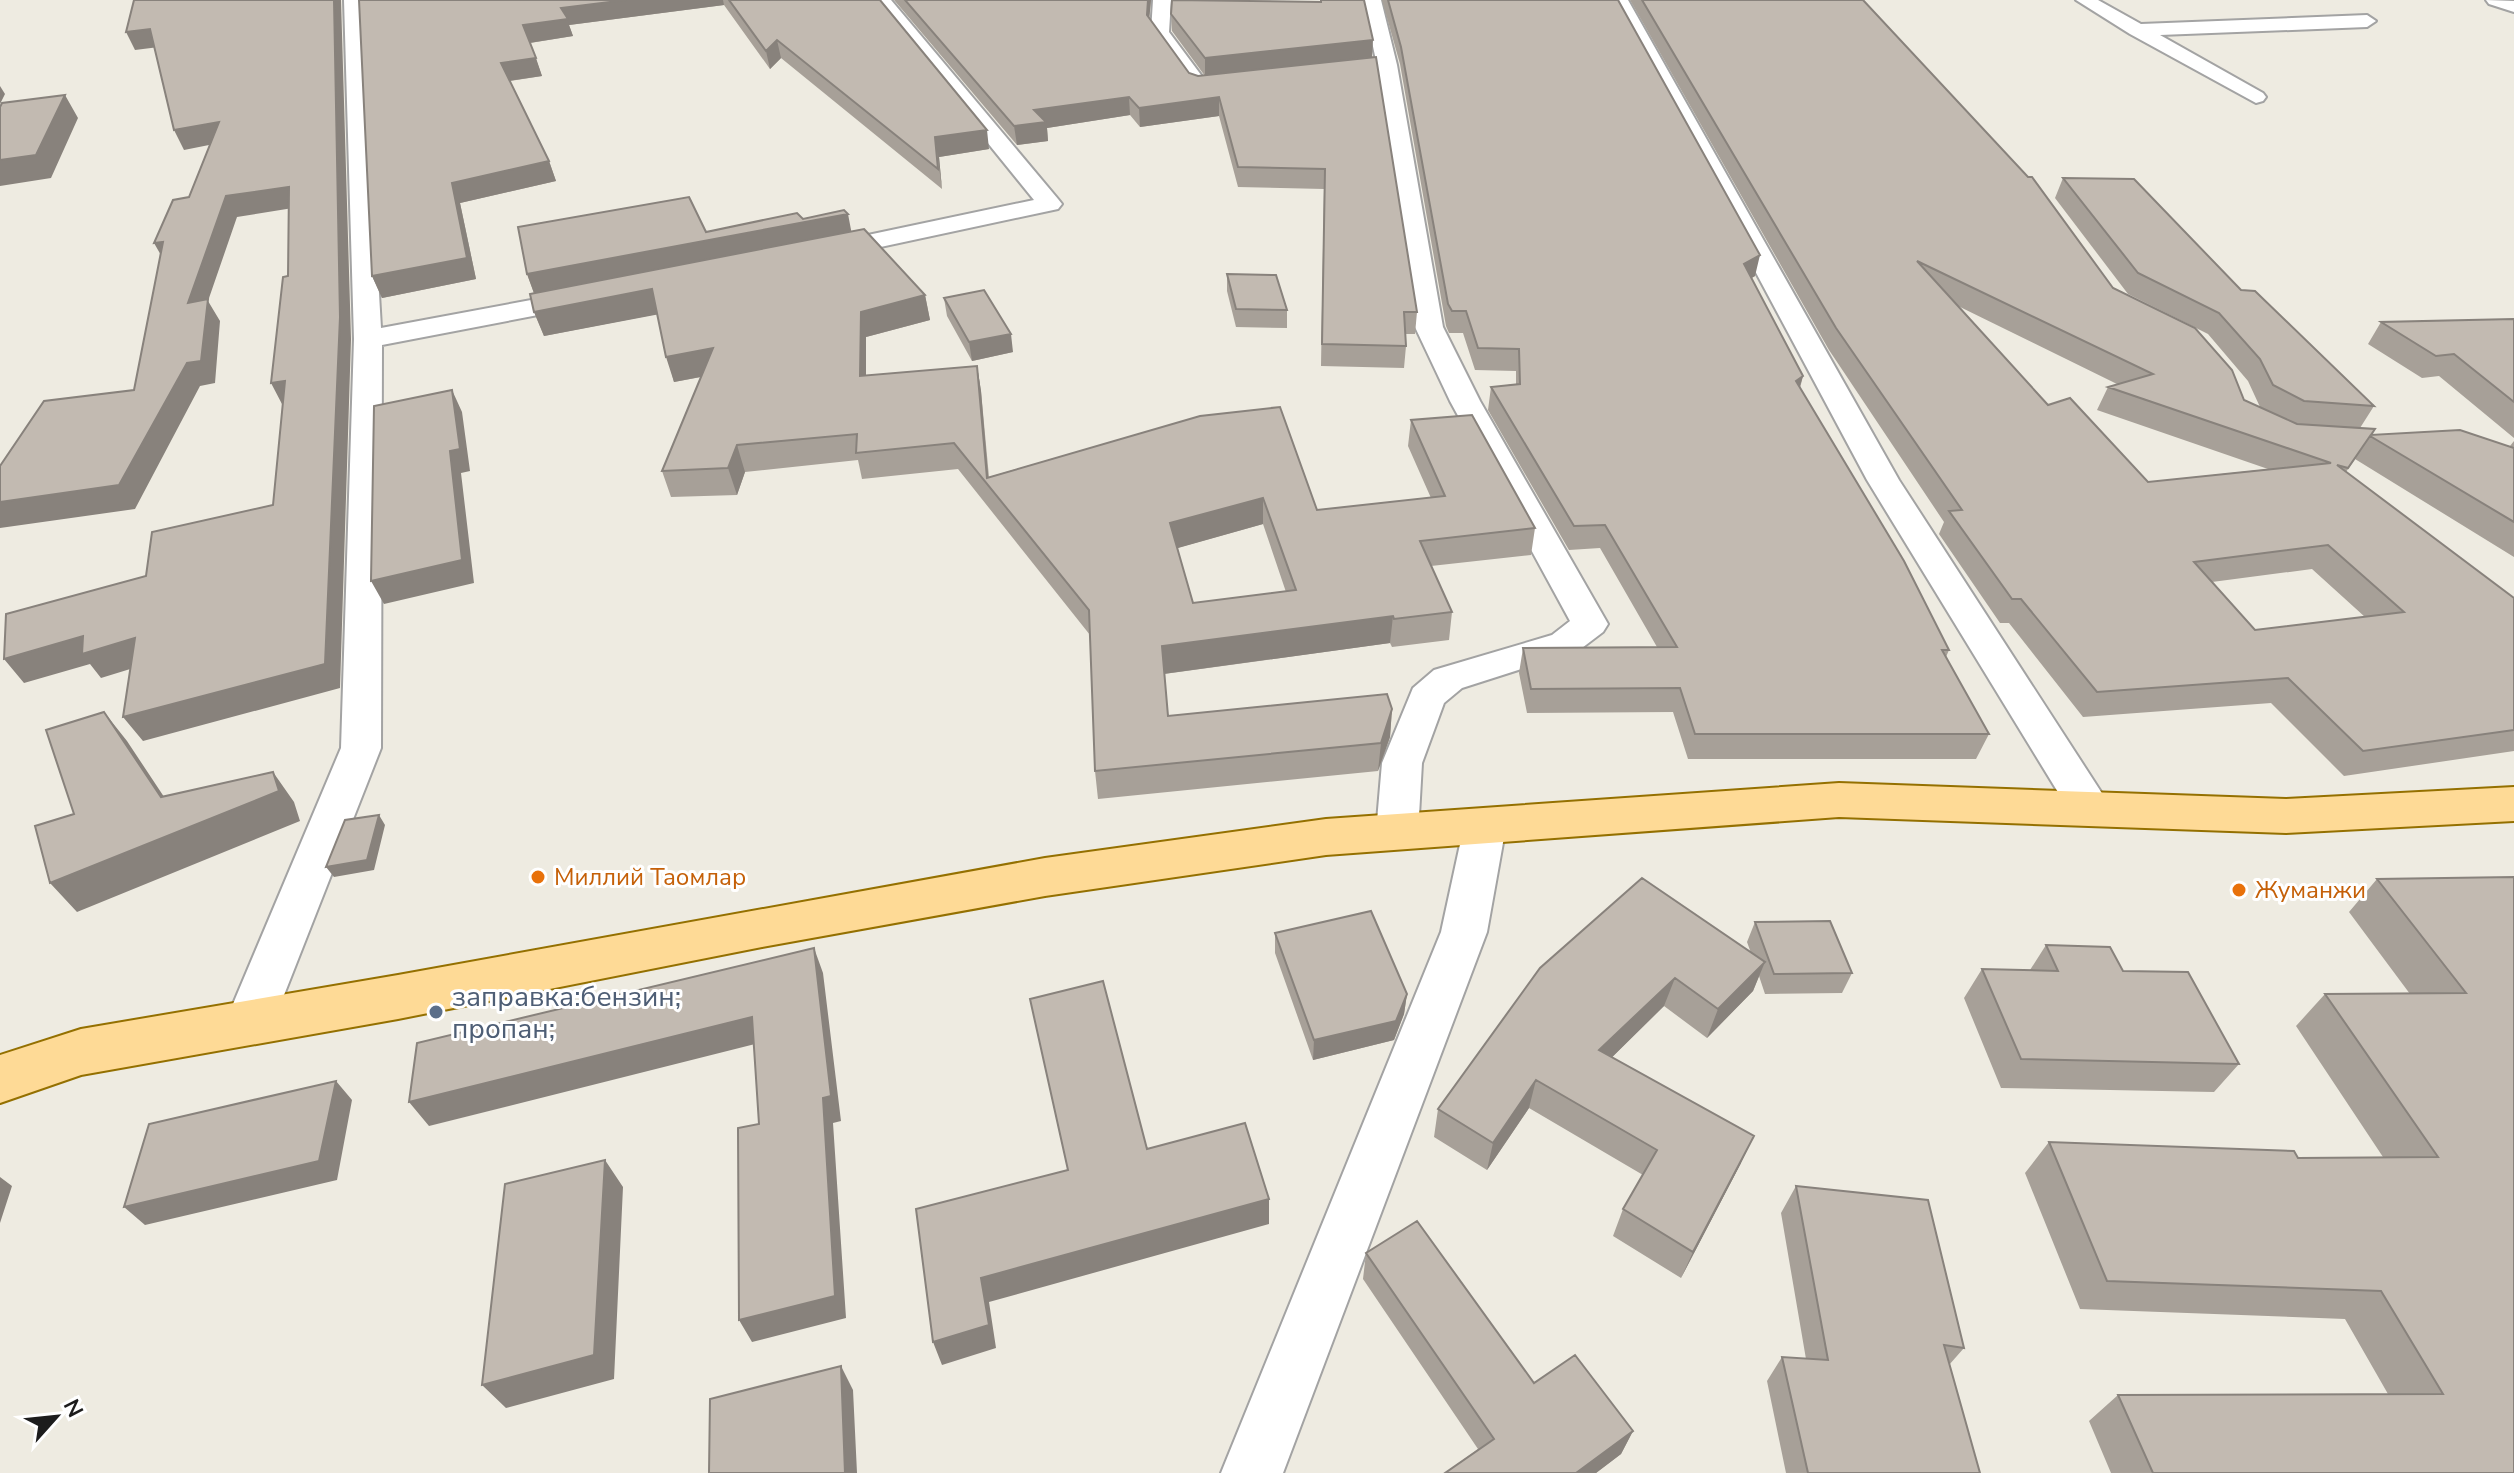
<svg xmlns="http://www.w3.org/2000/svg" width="2514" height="1473" viewBox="0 0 2514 1473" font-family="'Nunito Sans',sans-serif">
  <rect width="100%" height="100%" fill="#eeebe1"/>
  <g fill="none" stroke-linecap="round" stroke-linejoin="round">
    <!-- minor casing -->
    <g stroke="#a3a3a3" stroke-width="4">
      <path id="minor" d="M 344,0 L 362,0 L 381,328 L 585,290 L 594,292 L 598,298 L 594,304 L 585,306 L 382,345 L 381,748 L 273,1023 L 266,1037 L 249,1043 L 232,1037 L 225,1023 L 341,748 L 354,339 Z
        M 872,0 L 891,0 L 1058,199 L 1062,204 L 1058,209 L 820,260 L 811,257 L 807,252 L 811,247 L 1034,200 Z
        M 1153,0 L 1171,0 L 1169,32 L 1204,79 L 1243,78 L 1246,82 L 1243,86 L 1192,90 L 1151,32 Z
        M 1363,0 L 1381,0 L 1397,65 L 1443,327 L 1480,401 L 1608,624 L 1603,632 L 1578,651 L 1462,688 L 1444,703 L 1422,763 L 1418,833 L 1412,844 L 1397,849 L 1382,844 L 1376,833 L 1382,763 L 1413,688 L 1434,670 L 1552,635 L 1570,621 L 1450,401 L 1415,327 L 1377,65 Z
        M 1610,0 L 1628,0 L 1899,480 L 2105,798 L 2111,809 L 2105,820 L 2090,824 L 2075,820 L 1867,480 Z
        M 2076,0 L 2098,0 L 2141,24 L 2367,15 L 2376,21 L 2367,27 L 2160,35 L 2263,93 L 2266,97 L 2263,101 L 2256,103 L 2130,34 Z
        M 2486,0 L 2514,1 L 2514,12 L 2489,4 Z
        M 1485,810 L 1500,815 L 1506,826 L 1487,932 L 1283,1473 L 1221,1473 L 1441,932 L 1464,826 L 1470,815 Z"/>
    </g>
    <!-- primary casing -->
    <g stroke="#947000" stroke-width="4">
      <path id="primary" d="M 1839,783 L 2286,799 L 2514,787 L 2514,821 L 2286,833 L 1839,817 L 1326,855 L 1045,896 L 762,947 L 398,1019 L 81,1075 L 0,1103 L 0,1055 L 81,1029 L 398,975 L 1045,858 L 1326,819 Z"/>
    </g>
    <!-- minor -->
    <use href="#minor" fill="#fff" fill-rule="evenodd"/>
    <!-- primary -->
    <use href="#primary" fill="#feda96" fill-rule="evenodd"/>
  </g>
  <!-- wall -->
  <path fill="#a7a098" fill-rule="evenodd" d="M 359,0 L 880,0 L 989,149 L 939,157 L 942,189 L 781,58 L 770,69 L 724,5 L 569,25 L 573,36 L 530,43 L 542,76 L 510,81 L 549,161 L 556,181 L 460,203 L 476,279 L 382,298 L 372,276 Z
    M 894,0 L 1151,0 L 1149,18 L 1189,73 L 1198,76 L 1205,76 L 1172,31 L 1171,14 L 1376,57 L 1417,312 L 1415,334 L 1405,334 L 1406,346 L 1404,368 L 1321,366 L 1324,189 L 1238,187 L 1219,116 L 1140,127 L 1130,115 L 1047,128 L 1048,141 L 1017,145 Z
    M 1382,0 L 1618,0 L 1755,276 L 1751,278 L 1803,376 L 1800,388 L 1949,650 L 1946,657 L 1989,734 L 1976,759 L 1688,759 L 1673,712 L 1527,713 L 1519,673 L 1523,648 L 1657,647 L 1600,548 L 1569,550 L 1488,410 L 1491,387 L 1516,384 L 1516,371 L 1475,370 L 1463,333 L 1449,333 L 1446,326 L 1400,64 Z
    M 1630,0 L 1863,0 L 2113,288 L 2244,400 L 2260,407 L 2248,381 L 2208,334 L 2128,294 L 2055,198 L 2063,178 L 2241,290 L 2374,406 L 2360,428 L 2371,435 L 2510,446 L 2514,441 L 2514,557 L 2355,459 L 2346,472 L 2514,598 L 2514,751 L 2344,776 L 2271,703 L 2083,717 L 2009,623 L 2000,623 L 1939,534 L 1944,522 L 1829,350 ZM 1958,306 L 2117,384 L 2108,387 L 2097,410 L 2268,469 L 2148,482 L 2048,405 ZM 2312,569 L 2365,617 L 2255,630 L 2212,582 Z
    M 803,219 L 851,232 L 925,295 L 930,320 L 866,337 L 866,376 L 977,366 L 981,391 L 989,477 L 1200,416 L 1317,510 L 1431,498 L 1408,446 L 1411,420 L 1535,528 L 1531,555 L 1431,566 L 1452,612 L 1449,640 L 1392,647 L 1390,643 L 1164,674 L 1168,716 L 1392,709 L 1390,737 L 1378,771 L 1098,799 L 1095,771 L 1090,635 L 958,469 L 862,479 L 858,460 L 745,472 L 737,495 L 671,497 L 662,471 L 701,377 L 674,382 L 657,314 L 544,336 L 534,312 L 534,293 L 527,274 L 706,232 ZM 1263,524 L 1286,592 L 1193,603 L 1177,548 Z
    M 1227,274 L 1287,310 L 1287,328 L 1236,327 L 1227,291 Z
    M 944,298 L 1013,352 L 972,361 L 947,316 Z
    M 2514,319 L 2514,438 L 2439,376 L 2422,378 L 2368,344 L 2381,322 Z
    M 2514,877 L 2514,1473 L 2111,1473 L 2089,1421 L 2118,1395 L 2388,1394 L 2345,1319 L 2080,1309 L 2025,1173 L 2049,1142 L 2298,1158 L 2383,1157 L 2296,1026 L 2325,994 L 2410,994 L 2349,912 L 2377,879 Z
    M 1755,922 L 1852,973 L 1842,993 L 1765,994 L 1759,976 L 1753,991 L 1707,1038 L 1664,1006 L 1612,1057 L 1741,1163 L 1681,1278 L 1613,1236 L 1623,1209 L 1643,1175 L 1529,1108 L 1487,1170 L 1434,1137 L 1438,1109 L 1540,968 L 1751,953 L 1747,942 Z
    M 1275,933 L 1407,994 L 1404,1014 L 1394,1040 L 1313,1060 L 1275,953 Z
    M 2046,945 L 2123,971 L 2239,1064 L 2214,1092 L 2001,1088 L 1964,998 L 1982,969 L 2030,970 Z
    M 1796,1186 L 1964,1348 L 1949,1365 L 1980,1473 L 1786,1473 L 1767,1381 L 1782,1357 L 1806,1359 L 1781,1213 Z
    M 1366,1253 L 1534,1383 L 1633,1431 L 1621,1454 L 1596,1473 L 1445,1473 L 1478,1449 L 1363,1279 Z"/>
  <!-- shaded-wall -->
  <path fill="#88827c" d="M 334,0 L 341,0 L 351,339 L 340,688 L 143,741 L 123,717 L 325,664 Z
    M 626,0 L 723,0 L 724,5 L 569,25 L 573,36 L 529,43 L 523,25 L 561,8 Z
    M 1148,0 L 1151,0 L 1148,32 L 1147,15 Z
    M 150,29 L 159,47 L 135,50 L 126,32 Z
    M 777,40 L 781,58 L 770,69 L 766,51 Z
    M 1373,40 L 1372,57 L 1205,76 L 1205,58 Z
    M 536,58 L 542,76 L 508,81 L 501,63 Z
    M 0,86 L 5,94 L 0,104 Z
    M 65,95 L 78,118 L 51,178 L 0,186 L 0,160 Z
    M 1129,97 L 1130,115 L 1047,128 L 1048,141 L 1017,145 L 1014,126 L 1034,110 Z
    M 1219,97 L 1219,116 L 1140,127 L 1139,108 Z
    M 219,122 L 229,141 L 184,150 L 174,130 Z
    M 987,130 L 989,149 L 939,157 L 942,189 L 935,137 Z
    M 549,161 L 556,181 L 460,203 L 476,279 L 382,298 L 372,276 L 452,183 Z
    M 289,187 L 299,207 L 237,217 L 208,301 L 220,321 L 215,383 L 200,386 L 135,509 L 0,528 L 0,502 L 119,485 L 226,196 Z
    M 848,214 L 852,235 L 535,296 L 527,274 Z
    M 163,242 L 166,264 L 154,243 Z
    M 1760,255 L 1755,276 L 1739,286 L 1744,264 Z
    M 652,289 L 660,314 L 544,336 L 534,312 Z
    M 925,295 L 930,320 L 866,337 L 866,402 L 860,376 L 861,312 Z
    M 1011,334 L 1013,352 L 972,361 L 969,342 Z
    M 713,348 L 721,373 L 674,382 L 666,357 Z
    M 977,366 L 981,391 L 989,487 L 987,478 Z
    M 1803,376 L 1796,399 L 1796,381 Z
    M 285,381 L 283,406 L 271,383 Z
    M 452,390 L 462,412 L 470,471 L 461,473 L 474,583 L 384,604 L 371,581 L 450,451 Z
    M 737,445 L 745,472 L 737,495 L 728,468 Z
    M 1263,498 L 1263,524 L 1171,550 L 1170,523 Z
    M 1393,616 L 1390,643 L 1163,674 L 1162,646 Z
    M 83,636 L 135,638 L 153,662 L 101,678 L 90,664 L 24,683 L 4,659 Z
    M 1392,709 L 1390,737 L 1378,771 L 1381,743 Z
    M 104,712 L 127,741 L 184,827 L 161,797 Z
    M 273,772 L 294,802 L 300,821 L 77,912 L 50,883 Z
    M 379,815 L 385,825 L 374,870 L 334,877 L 326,867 Z
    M 814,948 L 823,973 L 841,1121 L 833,1123 L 846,1318 L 752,1342 L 739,1320 Z
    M 1765,962 L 1753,991 L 1707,1038 L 1718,1009 Z
    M 1675,978 L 1664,1006 L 1591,1078 L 1599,1050 Z
    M 1407,994 L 1404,1014 L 1394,1040 L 1313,1060 L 1314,1040 Z
    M 752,1017 L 763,1042 L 429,1126 L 409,1102 Z
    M 1536,1080 L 1529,1108 L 1487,1170 L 1493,1143 Z
    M 336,1081 L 352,1100 L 337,1180 L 145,1225 L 124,1207 Z
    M 1754,1136 L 1741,1163 L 1681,1278 L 1693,1252 Z
    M 605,1160 L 623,1187 L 614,1379 L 506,1408 L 482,1385 Z
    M 0,1177 L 12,1186 L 0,1223 Z
    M 1269,1199 L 1269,1224 L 989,1302 L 996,1348 L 942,1365 L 933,1342 L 981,1278 Z
    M 841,1366 L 853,1390 L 857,1473 L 845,1473 Z
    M 1633,1431 L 1621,1454 L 1596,1473 L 1576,1473 Z"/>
  <!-- building -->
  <path fill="#c2bab1" stroke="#88827c" stroke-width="2" fill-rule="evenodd" d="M 134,0 L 334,0 L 340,317 L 325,664 L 123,717 L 135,638 L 82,654 L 83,636 L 4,659 L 6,614 L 146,576 L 152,532 L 273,505 L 285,381 L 271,383 L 283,277 L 288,276 L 289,187 L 226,196 L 188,303 L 208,299 L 201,361 L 187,363 L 119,485 L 0,502 L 0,466 L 44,401 L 134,390 L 163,242 L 154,243 L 173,200 L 189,197 L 219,122 L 174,130 L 150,29 L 126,32 Z
    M 359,0 L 626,0 L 561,8 L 568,19 L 523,25 L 536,58 L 501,63 L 549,161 L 452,183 L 467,258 L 372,276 Z
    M 729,0 L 880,0 L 987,130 L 935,137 L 938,169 L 777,40 L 766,51 Z
    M 905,0 L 1148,0 L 1147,15 L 1189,73 L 1198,76 L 1376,57 L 1417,312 L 1404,312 L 1406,346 L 1322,344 L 1325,169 L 1238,167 L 1219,97 L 1139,108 L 1129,97 L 1034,110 L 1046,122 L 1014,126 Z
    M 1172,0 L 1321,2 L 1321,0 L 1364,0 L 1373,40 L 1205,58 L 1171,14 Z
    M 1388,0 L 1618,0 L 1760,255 L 1744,264 L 1803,376 L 1796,381 L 1904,561 L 1949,650 L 1942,650 L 1989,734 L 1695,734 L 1680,688 L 1531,689 L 1523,648 L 1677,647 L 1605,525 L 1574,526 L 1491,387 L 1520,384 L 1519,349 L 1478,348 L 1466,311 L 1452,311 L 1448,304 L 1401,47 Z
    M 1642,0 L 1863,0 L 2028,177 L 2032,177 L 2113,288 L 2195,328 L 2232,370 L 2244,400 L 2297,424 L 2375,429 L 2371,435 L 2460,430 L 2514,448 L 2514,522 L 2370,436 L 2348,468 L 2337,465 L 2514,598 L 2514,730 L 2363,751 L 2288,678 L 2097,692 L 2021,599 L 2012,599 L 1949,511 L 1962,510 L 1836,328 ZM 1917,261 L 2153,374 L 2108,387 L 2331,463 L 2148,482 L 2070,398 L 2048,405 ZM 2328,545 L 2404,612 L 2255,630 L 2194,562 Z
    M 65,95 L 36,155 L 0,160 L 0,107 L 2,103 Z
    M 2063,178 L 2134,179 L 2241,290 L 2255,291 L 2374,406 L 2304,401 L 2273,385 L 2260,359 L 2219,313 L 2138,273 Z
    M 689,197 L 706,232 L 797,213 L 803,219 L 844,210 L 848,214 L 527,274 L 518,227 Z
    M 864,229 L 925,295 L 861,312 L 860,376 L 977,366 L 987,478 L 1200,416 L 1280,407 L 1317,510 L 1445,496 L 1411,420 L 1472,415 L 1535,528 L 1420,541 L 1452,612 L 1394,619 L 1393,616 L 1162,646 L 1168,716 L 1387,694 L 1392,709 L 1381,743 L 1095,771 L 1089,610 L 954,443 L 856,453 L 857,434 L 737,445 L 728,468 L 662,471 L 713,348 L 666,357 L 652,289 L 534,312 L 530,294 ZM 1263,498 L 1296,590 L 1193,603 L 1170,523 Z
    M 1227,274 L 1276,275 L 1287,310 L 1236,309 Z
    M 984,290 L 1011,334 L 969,342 L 944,298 Z
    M 2514,319 L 2514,402 L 2454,354 L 2436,356 L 2381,322 Z
    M 452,390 L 460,449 L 450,451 L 462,560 L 371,581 L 374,406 Z
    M 104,712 L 161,797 L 273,772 L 279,791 L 50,883 L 35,826 L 74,814 L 46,730 Z
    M 379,815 L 367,860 L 326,867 L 345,820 Z
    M 2514,877 L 2514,1473 L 2153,1473 L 2118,1395 L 2443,1394 L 2381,1291 L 2107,1281 L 2049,1142 L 2294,1151 L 2298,1158 L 2438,1157 L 2325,994 L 2466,993 L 2377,879 Z
    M 1642,878 L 1765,962 L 1718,1009 L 1675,978 L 1599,1050 L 1754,1136 L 1693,1252 L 1623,1209 L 1657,1150 L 1536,1080 L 1493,1143 L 1438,1109 L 1540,968 Z
    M 1371,911 L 1407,994 L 1396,1021 L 1314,1040 L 1275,933 Z
    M 1830,921 L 1852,973 L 1774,974 L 1755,922 Z
    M 2046,945 L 2110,947 L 2123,971 L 2188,972 L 2239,1064 L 2021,1059 L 1982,969 L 2058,971 Z
    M 814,948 L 831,1096 L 823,1098 L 835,1296 L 739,1320 L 738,1128 L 759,1124 L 752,1017 L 409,1102 L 417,1043 Z
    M 1103,981 L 1147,1149 L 1245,1123 L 1269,1199 L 981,1278 L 989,1325 L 933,1342 L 916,1209 L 1068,1170 L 1030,999 Z
    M 336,1081 L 319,1161 L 124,1207 L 149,1124 Z
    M 605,1160 L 594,1355 L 482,1385 L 505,1184 Z
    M 1796,1186 L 1928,1200 L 1964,1348 L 1944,1345 L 1980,1473 L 1808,1473 L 1782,1357 L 1828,1360 Z
    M 1417,1221 L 1534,1383 L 1575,1355 L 1633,1431 L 1576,1473 L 1445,1473 L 1494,1439 L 1366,1253 Z
    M 841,1366 L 845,1473 L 709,1473 L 710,1399 Z"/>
  <!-- markers -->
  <g fill="#e8710a" stroke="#fff" stroke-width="3">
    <circle cx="538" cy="877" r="8"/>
    <circle cx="2239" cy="890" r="8"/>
  </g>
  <circle fill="#5c6f8a" stroke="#fff" stroke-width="3" cx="436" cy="1012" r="8"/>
  <g text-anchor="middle" stroke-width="6" stroke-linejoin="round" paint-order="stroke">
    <!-- food labels -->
    <g font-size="24" fill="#c56008" stroke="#fff" text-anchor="start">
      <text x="554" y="885">Миллий Таомлар</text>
      <text x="2255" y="898">Жуманжи</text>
    </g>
    <!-- near-service labels -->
    <g font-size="28" fill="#4e5e75" stroke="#fff" text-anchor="start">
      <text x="452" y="1006">заправка:бензин;<tspan x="452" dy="32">пропан;</tspan></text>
    </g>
  </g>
  <!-- north arrow -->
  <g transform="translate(56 1417) rotate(63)" stroke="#ffffff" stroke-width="6" paint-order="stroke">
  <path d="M0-6L14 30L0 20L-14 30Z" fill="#1c1c1c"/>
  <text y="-12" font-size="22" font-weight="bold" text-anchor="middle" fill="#1c1c1c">N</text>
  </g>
</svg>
